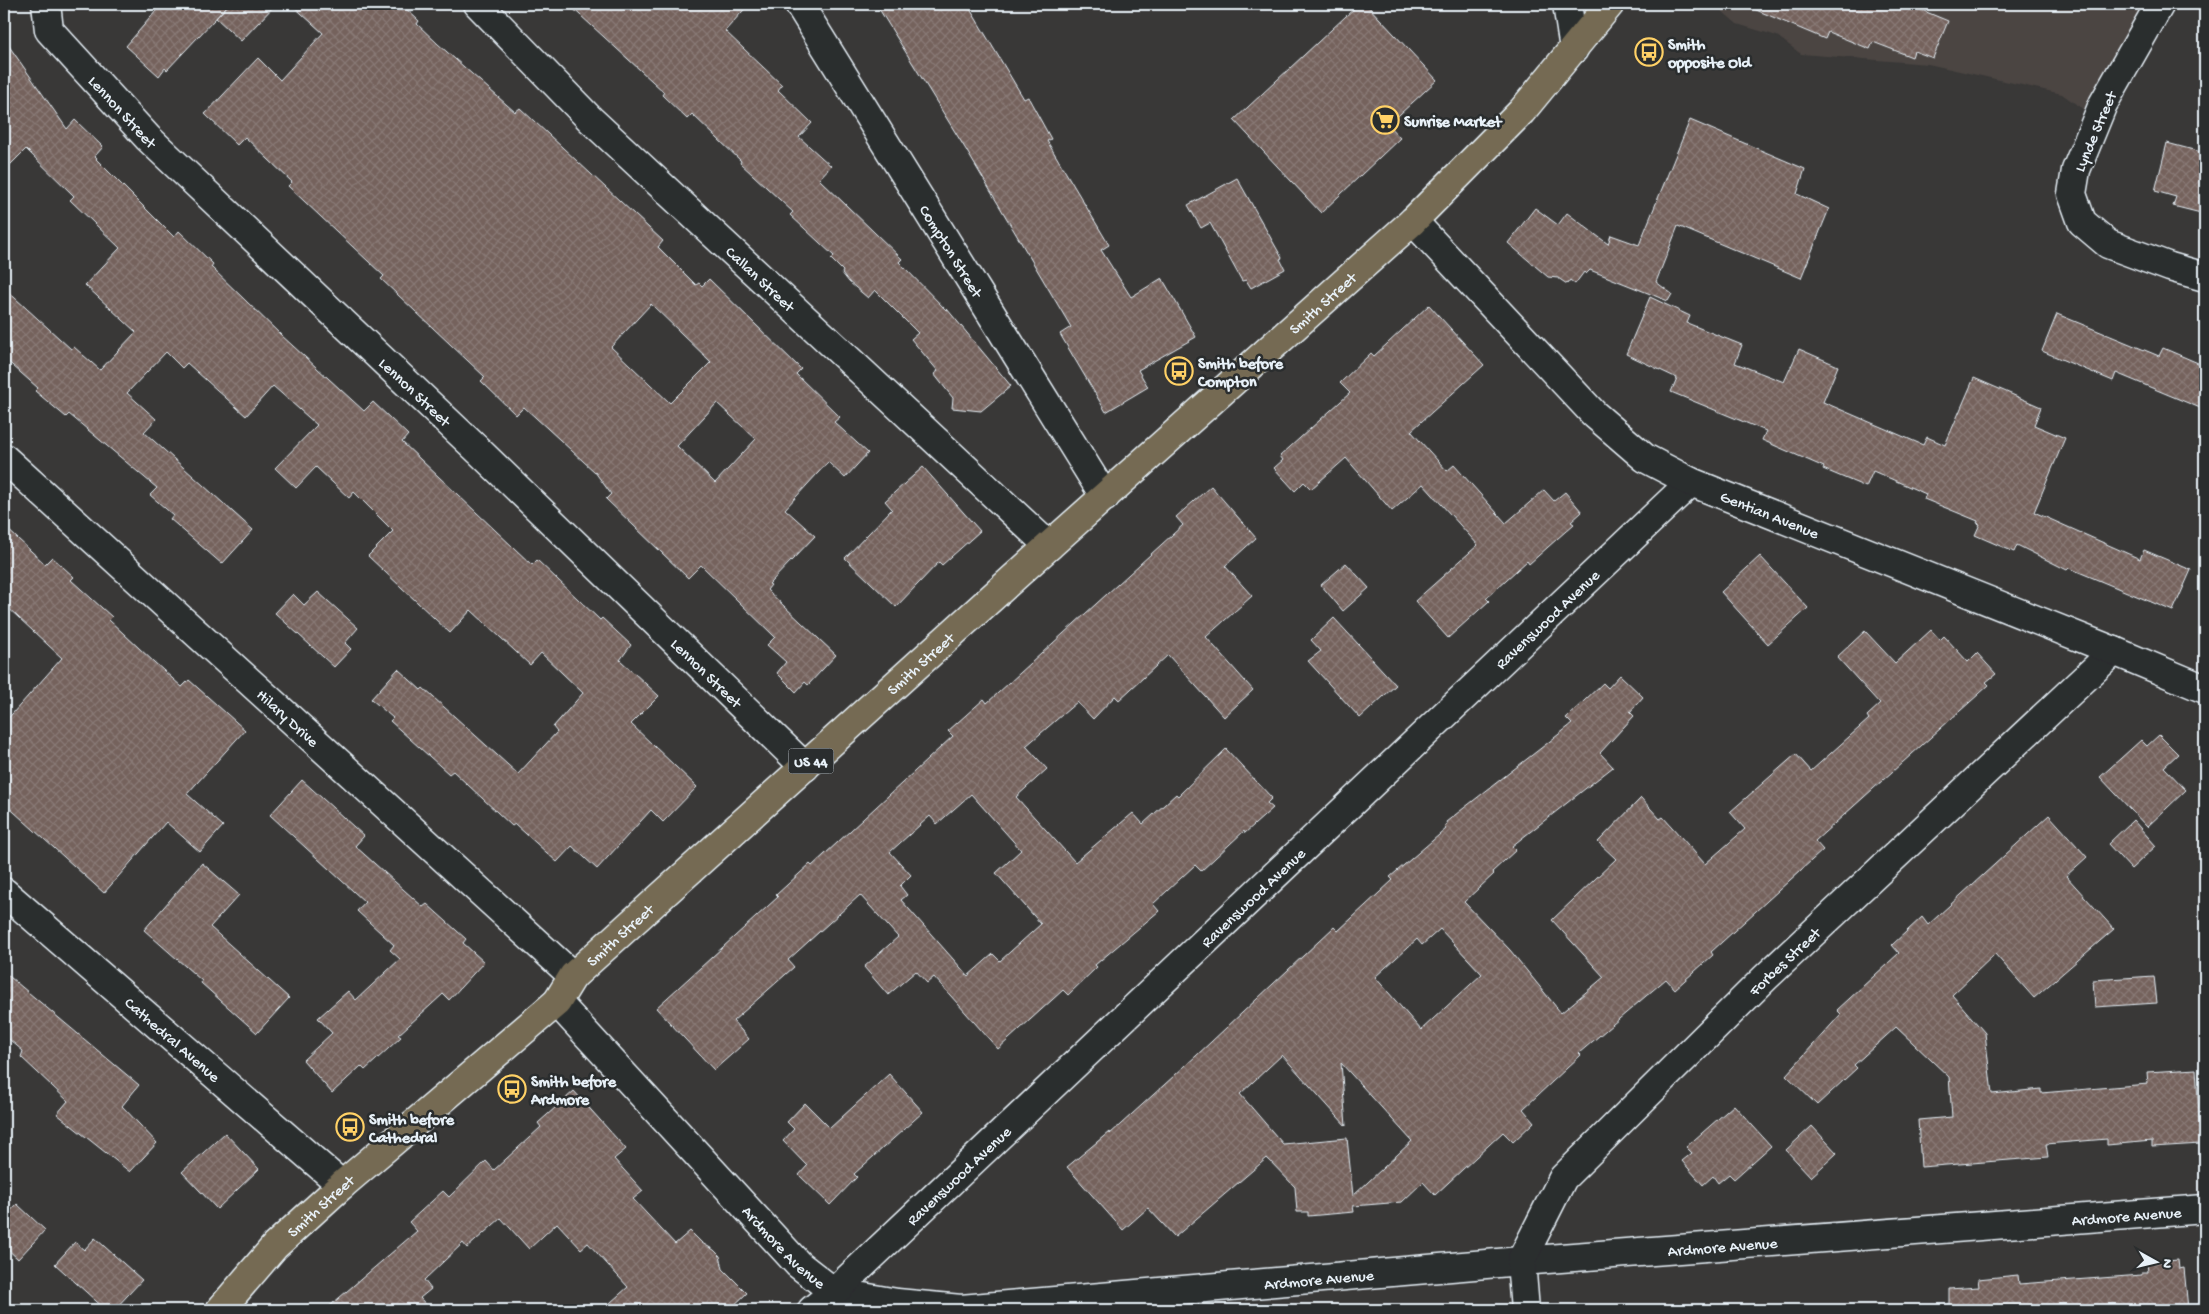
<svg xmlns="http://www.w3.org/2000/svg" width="2209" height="1314" viewBox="0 0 2209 1314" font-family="'Gochi Hand',sans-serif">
  <defs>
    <pattern id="building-cross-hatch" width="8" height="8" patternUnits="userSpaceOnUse" patternTransform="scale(1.25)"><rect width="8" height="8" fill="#74625c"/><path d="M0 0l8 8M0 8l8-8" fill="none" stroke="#887974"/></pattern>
  </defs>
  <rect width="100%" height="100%" fill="#393837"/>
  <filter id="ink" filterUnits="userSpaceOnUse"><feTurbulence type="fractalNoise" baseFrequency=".02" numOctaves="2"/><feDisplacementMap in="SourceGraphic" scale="10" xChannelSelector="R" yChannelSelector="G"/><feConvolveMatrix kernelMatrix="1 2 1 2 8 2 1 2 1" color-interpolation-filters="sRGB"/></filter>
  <g filter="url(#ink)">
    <!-- built -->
    <path fill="#4b4542" d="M 1714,4 L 2151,4 L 2090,114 L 2062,94 L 1928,64 L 1801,54 L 1777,36 L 1737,24 Z"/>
    <!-- building -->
    <path fill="url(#building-cross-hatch)" stroke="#e8f1f8" fill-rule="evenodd" d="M 162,4 L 229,4 L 167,70 L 165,68 L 159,76 L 126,46 Z
      M 229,4 L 276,4 L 241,41 L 216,18 Z
      M 291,4 L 401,4 L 419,21 L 417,24 L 438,44 L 515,112 L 520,108 L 663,241 L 658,247 L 696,285 L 699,283 L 702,286 L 709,279 L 801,369 L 796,374 L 840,417 L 834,422 L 868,453 L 845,478 L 828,462 L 785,509 L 815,536 L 769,584 L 771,585 L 767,590 L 836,655 L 808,685 L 805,682 L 796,692 L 777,673 L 786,662 L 767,645 L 775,637 L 701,565 L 688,578 L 606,499 L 611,494 L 595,472 L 524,407 L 516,415 L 481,381 L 485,377 L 381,279 L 384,276 L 288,186 L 292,182 L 245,137 L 237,145 L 205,114 L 258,58 L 280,80 L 323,33 ZM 651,304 L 711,362 L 670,403 L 611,347 ZM 717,403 L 756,439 L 715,483 L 677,446 Z
      M 568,4 L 749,4 L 725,31 L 782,85 L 778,90 L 812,123 L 799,137 L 831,166 L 819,179 L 902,259 L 899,262 L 946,310 L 947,309 L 1011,386 L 981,411 L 952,408 L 953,398 L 934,374 L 938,371 L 911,339 L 918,333 L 875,290 L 868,298 L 849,282 L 842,273 L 843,271 L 831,259 L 834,256 L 790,215 L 793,212 L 740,163 L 741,161 L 692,114 L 687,119 L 662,95 L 664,92 Z
      M 876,4 L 967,4 L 1024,99 L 1028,97 L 1051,139 L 1047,141 L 1109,245 L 1101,250 L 1131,297 L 1162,278 L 1196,337 L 1138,370 L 1148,387 L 1106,412 L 1060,334 L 1071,327 L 965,148 Z
      M 1359,4 L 1366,4 L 1437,80 L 1388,125 L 1400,138 L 1321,213 L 1234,120 Z
      M 1742,4 L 1907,4 L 1948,21 L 1933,58 L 1914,51 L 1912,57 L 1873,42 L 1870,49 L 1828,32 L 1825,39 Z
      M 4,39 L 67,129 L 75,120 L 103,147 L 95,156 L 97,158 L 96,159 L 174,237 L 179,231 L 213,264 L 211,267 L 281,335 L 364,411 L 373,402 L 408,435 L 402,442 L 532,565 L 537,560 L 600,620 L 602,618 L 631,645 L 620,660 L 659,696 L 631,724 L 697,787 L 663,822 L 651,810 L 597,869 L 572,846 L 557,862 L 515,824 L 512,826 L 453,771 L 449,774 L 390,721 L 393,718 L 371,699 L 398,669 L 421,690 L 423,688 L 518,774 L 557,732 L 553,727 L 583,693 L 541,653 L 530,665 L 471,610 L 450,633 L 368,556 L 393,531 L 354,492 L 349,498 L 316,467 L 296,488 L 275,468 L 317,425 L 273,386 L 246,416 L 187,363 L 182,368 L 166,352 L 127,393 L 156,419 L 144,432 L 253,530 L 222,564 L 170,519 L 173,515 L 150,495 L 157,488 L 69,414 L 66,417 L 35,391 L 38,388 L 4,358 L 4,288 L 71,349 L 74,347 L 100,370 L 136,332 L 85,285 L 120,248 L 70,200 L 74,196 L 26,149 L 4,171 Z
      M 1690,120 L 1805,169 L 1797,194 L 1829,209 L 1801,278 L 1678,226 L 1656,282 L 1672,294 L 1668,301 L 1590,270 L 1586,274 L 1584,272 L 1575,284 L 1570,280 L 1567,284 L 1558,278 L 1548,277 L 1508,243 L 1535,208 L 1558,225 L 1567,213 L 1608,244 L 1611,235 L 1639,245 Z
      M 2167,143 L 2205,153 L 2205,214 L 2173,206 L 2176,197 L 2155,191 Z
      M 1237,178 L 1282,258 L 1280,259 L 1285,269 L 1251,288 L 1246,280 L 1242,281 L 1210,223 L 1201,228 L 1188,205 Z
      M 1650,297 L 1690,316 L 1687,323 L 1742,345 L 1735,363 L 1784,382 L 1799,349 L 1838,366 L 1823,402 L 1923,445 L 1927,437 L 1945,445 L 1974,378 L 2041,407 L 2034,425 L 2065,438 L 2034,512 L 2140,559 L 2144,550 L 2191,570 L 2173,611 L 2069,568 L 2067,570 L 2017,545 L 2014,552 L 1975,535 L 1980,524 L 1977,523 L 1978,521 L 1924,499 L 1926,494 L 1873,471 L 1866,487 L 1823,469 L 1824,467 L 1762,440 L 1766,431 L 1671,392 L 1677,378 L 1626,354 Z
      M 1429,305 L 1484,365 L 1411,431 L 1447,471 L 1454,465 L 1506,523 L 1544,490 L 1554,501 L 1565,492 L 1582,512 L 1571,522 L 1574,524 L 1557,539 L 1529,564 L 1527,561 L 1486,598 L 1489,601 L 1448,638 L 1415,601 L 1478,545 L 1423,484 L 1392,511 L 1346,458 L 1311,489 L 1304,482 L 1295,491 L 1274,468 L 1283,460 L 1280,456 L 1350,393 L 1340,383 L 1371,353 L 1374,356 Z
      M 2057,314 L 2159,356 L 2163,348 L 2205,366 L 2205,410 L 2116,373 L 2113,381 L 2042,351 Z
      M 923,467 L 980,531 L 942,565 L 939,562 L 896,607 L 845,558 L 892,509 L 885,501 Z
      M 1211,486 L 1256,538 L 1225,566 L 1252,596 L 1206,637 L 1253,690 L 1224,717 L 1168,655 L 1119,700 L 1115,696 L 1093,719 L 1077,702 L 1026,746 L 1047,769 L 1016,797 L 1075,862 L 1133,813 L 1143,824 L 1176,794 L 1178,796 L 1226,749 L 1272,798 L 1267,803 L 1273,808 L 1245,833 L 1244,831 L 1201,871 L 1195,865 L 1153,904 L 1159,911 L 1095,965 L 1097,967 L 1068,995 L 1063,990 L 998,1049 L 934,977 L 927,983 L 916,971 L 888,995 L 864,967 L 898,937 L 860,895 L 788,960 L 794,967 L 733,1021 L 749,1039 L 714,1070 L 656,1008 L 778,897 L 776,895 L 810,864 L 812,866 L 953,736 L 948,731 L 984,699 L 987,703 L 1183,525 L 1176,517 ZM 971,794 L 1021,850 L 996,873 L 1041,924 L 1000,961 L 993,954 L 968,976 L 901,900 L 907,895 L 900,886 L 911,875 L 890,852 L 930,816 L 937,824 Z
      M 4,526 L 45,564 L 52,557 L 74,577 L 71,580 L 112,617 L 109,620 L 154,662 L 182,687 L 189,680 L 245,730 L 187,794 L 223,826 L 200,852 L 166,822 L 104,893 L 4,803 L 4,723 L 62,658 L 4,604 Z
      M 1760,556 L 1808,608 L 1768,644 L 1721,592 Z
      M 1346,563 L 1369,588 L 1343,611 L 1321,585 Z
      M 318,592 L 358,628 L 345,643 L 351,649 L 334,667 L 275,613 L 293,594 L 304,605 Z
      M 1334,618 L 1396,685 L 1360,718 L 1308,661 L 1321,651 L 1311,640 Z
      M 1931,630 L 1940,640 L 1944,636 L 1968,662 L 1977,653 L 1996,674 L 1986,682 L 1989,685 L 1815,841 L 1823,850 L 1711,952 L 1713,955 L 1675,989 L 1666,979 L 1579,1053 L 1581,1055 L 1523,1109 L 1534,1122 L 1513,1142 L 1503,1132 L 1435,1195 L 1423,1182 L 1402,1202 L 1353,1206 L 1354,1212 L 1308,1216 L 1308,1212 L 1297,1212 L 1295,1187 L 1267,1158 L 1175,1237 L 1148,1208 L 1123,1230 L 1067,1167 L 1109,1132 L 1110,1134 L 1196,1056 L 1334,927 L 1338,931 L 1393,880 L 1390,877 L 1446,829 L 1444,826 L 1447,824 L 1446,822 L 1572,724 L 1566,718 L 1603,683 L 1608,688 L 1620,675 L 1643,697 L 1630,712 L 1634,716 L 1600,753 L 1613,767 L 1512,846 L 1516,850 L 1492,872 L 1494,874 L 1464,902 L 1510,950 L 1561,1013 L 1604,977 L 1552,920 L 1616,859 L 1598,842 L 1641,798 L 1660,819 L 1663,817 L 1705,864 L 1745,829 L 1730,812 L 1796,754 L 1811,771 L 1869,719 L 1867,716 L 1880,704 L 1837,657 L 1865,631 L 1895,663 ZM 1440,929 L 1482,974 L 1421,1030 L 1375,977 L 1417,939 L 1422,945 ZM 1282,1055 L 1346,1126 L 1341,1063 L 1412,1141 L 1353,1196 L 1347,1138 L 1283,1144 L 1240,1094 Z
      M 2159,735 L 2178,754 L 2164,767 L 2186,790 L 2147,827 L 2100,777 L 2141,740 L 2147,746 Z
      M 302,780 L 364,836 L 355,846 L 423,907 L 427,904 L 466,939 L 463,943 L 484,962 L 449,1000 L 443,994 L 398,1035 L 401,1037 L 365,1070 L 361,1066 L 332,1093 L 303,1060 L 332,1033 L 318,1018 L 348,991 L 356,1000 L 400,959 L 390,950 L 394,945 L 357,911 L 365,902 L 270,815 Z
      M 2049,815 L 2087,857 L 2066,876 L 2114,929 L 2034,998 L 1995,954 L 1952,995 L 1985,1033 L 1992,1094 L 2041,1089 L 2041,1093 L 2148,1084 L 2147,1072 L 2196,1069 L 2201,1144 L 2152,1147 L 2152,1141 L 2107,1145 L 2107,1139 L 2046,1144 L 2048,1157 L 1921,1167 L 1918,1120 L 1952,1117 L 1949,1077 L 1896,1027 L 1854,1065 L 1857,1068 L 1817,1105 L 1786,1075 L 1841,1014 L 1837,1010 L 1899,953 L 1892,945 L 1922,917 L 1928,925 Z
      M 2133,820 L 2156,846 L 2131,869 L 2108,844 Z
      M 202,863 L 239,895 L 210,927 L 289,998 L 257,1033 L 201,983 L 202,981 L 144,930 Z
      M 4,972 L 139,1085 L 122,1106 L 157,1143 L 130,1172 L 57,1114 L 68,1101 L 21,1057 L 23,1051 L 4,1035 Z
      M 2154,976 L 2157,1003 L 2095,1007 L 2093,980 Z
      M 889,1074 L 923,1112 L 854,1174 L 857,1177 L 830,1205 L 799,1175 L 807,1166 L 783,1141 L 794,1129 L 787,1122 L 805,1103 L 830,1128 Z
      M 574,1091 L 626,1149 L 614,1159 L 643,1191 L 633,1199 L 675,1244 L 690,1231 L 702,1243 L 714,1250 L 720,1256 L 723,1269 L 747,1293 L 729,1310 L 602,1310 L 628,1287 L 588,1243 L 581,1249 L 557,1223 L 529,1249 L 501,1218 L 467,1248 L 463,1243 L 424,1280 L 431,1289 L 420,1298 L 431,1310 L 325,1310 L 417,1231 L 409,1222 L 443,1191 L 449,1197 L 486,1161 L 494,1170 L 541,1127 L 538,1123 Z
      M 1734,1105 L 1771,1146 L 1734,1179 L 1729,1174 L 1718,1183 L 1713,1176 L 1703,1185 L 1682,1161 L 1692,1153 L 1686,1147 Z
      M 1812,1126 L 1837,1153 L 1811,1177 L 1786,1150 Z
      M 225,1133 L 259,1169 L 217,1209 L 182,1172 Z
      M 17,1204 L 45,1230 L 18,1259 L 4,1246 L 4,1218 Z
      M 95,1238 L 142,1280 L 114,1310 L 106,1310 L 55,1264 L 75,1242 L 84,1250 Z
      M 2178,1260 L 2179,1269 L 2184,1268 L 2188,1309 L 1949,1310 L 1949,1289 L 1979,1287 L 1978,1279 L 2018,1275 L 2019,1284 L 2142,1275 L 2142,1272 L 2148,1272 L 2147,1263 Z"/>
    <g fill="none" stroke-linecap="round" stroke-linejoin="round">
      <!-- minor casing -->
      <g stroke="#e8f1f8" stroke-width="31">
        <g id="minor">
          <path id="s1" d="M 46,4 L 49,30 L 148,138 L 481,453 L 805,767"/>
          <path id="s2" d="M 478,4 L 590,119 L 1049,546"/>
          <path id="s3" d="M 799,4 L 1105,497"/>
          <path d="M 1567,4 L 1574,49"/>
          <path d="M 2160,4 L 2103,104 L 2076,170 L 2072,194 L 2082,222 L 2108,244 L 2170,267 L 2205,277"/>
          <path id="s4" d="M 4,458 L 573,976"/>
          <path id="s5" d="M 557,1002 L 798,1264 L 834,1292 L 897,1303 L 961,1309 L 1521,1261 L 2205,1209"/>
          <path id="s6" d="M 812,1310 L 834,1292 L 1691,482"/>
          <path id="s7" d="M 1525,1310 L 1521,1261 L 1563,1178 L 1765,978 L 2114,651"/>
        </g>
      </g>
      <!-- tertiary casing -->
      <g stroke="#e8f1f8" stroke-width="31">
        <g id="tertiary">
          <path id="s8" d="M 1413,221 L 1594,414 L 1645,458 L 1691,482 L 2114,651 L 2205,689"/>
          <path id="s9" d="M 4,892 L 342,1185"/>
        </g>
      </g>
      <!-- primary casing -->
      <g stroke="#e8f1f8" stroke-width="31">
        <g id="primary">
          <path id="s10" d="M 220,1310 L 275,1246 L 342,1185 L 557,1002 L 573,976 L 1049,546 L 1413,221 L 1522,111 L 1610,4"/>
        </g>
      </g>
      <!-- minor -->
      <use href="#minor" stroke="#2a2d2e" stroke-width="28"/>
      <!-- tertiary -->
      <use href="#tertiary" stroke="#2a2d2e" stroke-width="28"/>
      <!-- primary -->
      <use href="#primary" stroke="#746b52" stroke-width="28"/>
    </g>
  </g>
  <!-- icons -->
  <defs>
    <g id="bus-ring" transform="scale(1.4375)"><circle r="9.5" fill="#2a2d2e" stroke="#ffd166" stroke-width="1.5"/><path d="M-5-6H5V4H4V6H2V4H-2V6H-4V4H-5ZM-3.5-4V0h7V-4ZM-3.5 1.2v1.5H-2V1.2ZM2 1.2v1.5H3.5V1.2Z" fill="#ffd166"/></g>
    <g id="supermarket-ring" transform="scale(1.4375)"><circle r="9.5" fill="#2a2d2e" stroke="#ffd166" stroke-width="1.5"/><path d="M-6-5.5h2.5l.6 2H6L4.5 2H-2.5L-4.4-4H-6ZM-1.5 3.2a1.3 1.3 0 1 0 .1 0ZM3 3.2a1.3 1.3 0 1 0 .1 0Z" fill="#ffd166"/></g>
  </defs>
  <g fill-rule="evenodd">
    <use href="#bus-ring" x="1649" y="52"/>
    <use href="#supermarket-ring" x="1385" y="120"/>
    <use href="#bus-ring" x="1179" y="371"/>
    <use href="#bus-ring" x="512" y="1089"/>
    <use href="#bus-ring" x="350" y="1127"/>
  </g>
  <g text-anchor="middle" stroke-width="5" stroke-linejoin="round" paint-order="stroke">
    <!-- shield labels -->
    <rect fill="#2a2d2e" stroke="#afb6bb" stroke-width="1" x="788.5" y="748.5" width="45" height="25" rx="4"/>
    <g font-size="15" font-weight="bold" fill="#e8f1f8">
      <text x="811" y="766">US 44</text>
    </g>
    <!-- poi labels -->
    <g font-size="16" font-weight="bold" fill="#e8f1f8" stroke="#2a2d2e" text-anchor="start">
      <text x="1668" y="49">Smith<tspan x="1668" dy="18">opposite Old</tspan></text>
      <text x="1404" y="126">Sunrise Market</text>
      <text x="1198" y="368">Smith before<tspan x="1198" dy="18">Compton</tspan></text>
      <text x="531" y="1086">Smith before<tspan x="531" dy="18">Ardmore</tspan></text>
      <text x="369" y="1124">Smith before<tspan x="369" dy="18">Cathedral</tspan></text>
    </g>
    <!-- street labels -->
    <g font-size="16" fill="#e8f1f8" stroke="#2a2d2e">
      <text dy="6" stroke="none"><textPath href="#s1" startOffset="136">Lennon Street</textPath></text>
      <text transform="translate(2094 131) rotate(-67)" y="6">Lynde Street</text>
      <text dy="6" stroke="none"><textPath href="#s3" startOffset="290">Compton Street</textPath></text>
      <text dy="6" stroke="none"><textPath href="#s2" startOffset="394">Callan Street</textPath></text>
      <text dy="6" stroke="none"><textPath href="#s10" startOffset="1495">Smith Street</textPath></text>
      <text dy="6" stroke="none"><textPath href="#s1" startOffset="541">Lennon Street</textPath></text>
      <text dy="6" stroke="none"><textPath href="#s8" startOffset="469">Gentian Avenue</textPath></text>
      <text dy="6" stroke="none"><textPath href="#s6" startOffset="1009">Ravenswood Avenue</textPath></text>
      <text dy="6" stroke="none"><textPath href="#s10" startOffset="955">Smith Street</textPath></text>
      <text dy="6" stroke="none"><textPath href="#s1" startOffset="946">Lennon Street</textPath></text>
      <text dy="6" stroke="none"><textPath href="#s4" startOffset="385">Hilary Drive</textPath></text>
      <text dy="6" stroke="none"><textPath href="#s6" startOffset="604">Ravenswood Avenue</textPath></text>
      <text dy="6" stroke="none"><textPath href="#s10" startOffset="550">Smith Street</textPath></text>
      <text dy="6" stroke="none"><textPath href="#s7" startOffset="452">Forbes Street</textPath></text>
      <text dy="6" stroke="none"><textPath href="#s9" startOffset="224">Cathedral Avenue</textPath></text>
      <text dy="6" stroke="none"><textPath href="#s6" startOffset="199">Ravenswood Avenue</textPath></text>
      <text dy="6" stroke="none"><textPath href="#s10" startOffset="145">Smith Street</textPath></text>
      <text dy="6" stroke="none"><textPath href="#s5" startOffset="1699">Ardmore Avenue</textPath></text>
      <text dy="6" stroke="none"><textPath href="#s5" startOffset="334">Ardmore Avenue</textPath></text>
      <text dy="6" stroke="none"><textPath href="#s5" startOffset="1294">Ardmore Avenue</textPath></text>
      <text dy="6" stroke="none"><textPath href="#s5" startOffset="889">Ardmore Avenue</textPath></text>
    </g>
  </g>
  <!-- margin -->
  <rect width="2209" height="1314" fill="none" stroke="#2a2d2e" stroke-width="20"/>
  <rect x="10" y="10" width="2189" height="1294" fill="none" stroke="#e8f1f8" stroke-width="2" filter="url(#ink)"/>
  <!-- north arrow -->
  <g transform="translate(2156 1262) rotate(98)" stroke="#2a2d2e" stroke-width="4" paint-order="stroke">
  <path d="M0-4L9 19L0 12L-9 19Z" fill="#e8f1f8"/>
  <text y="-8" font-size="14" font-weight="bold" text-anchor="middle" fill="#e8f1f8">N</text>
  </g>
</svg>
